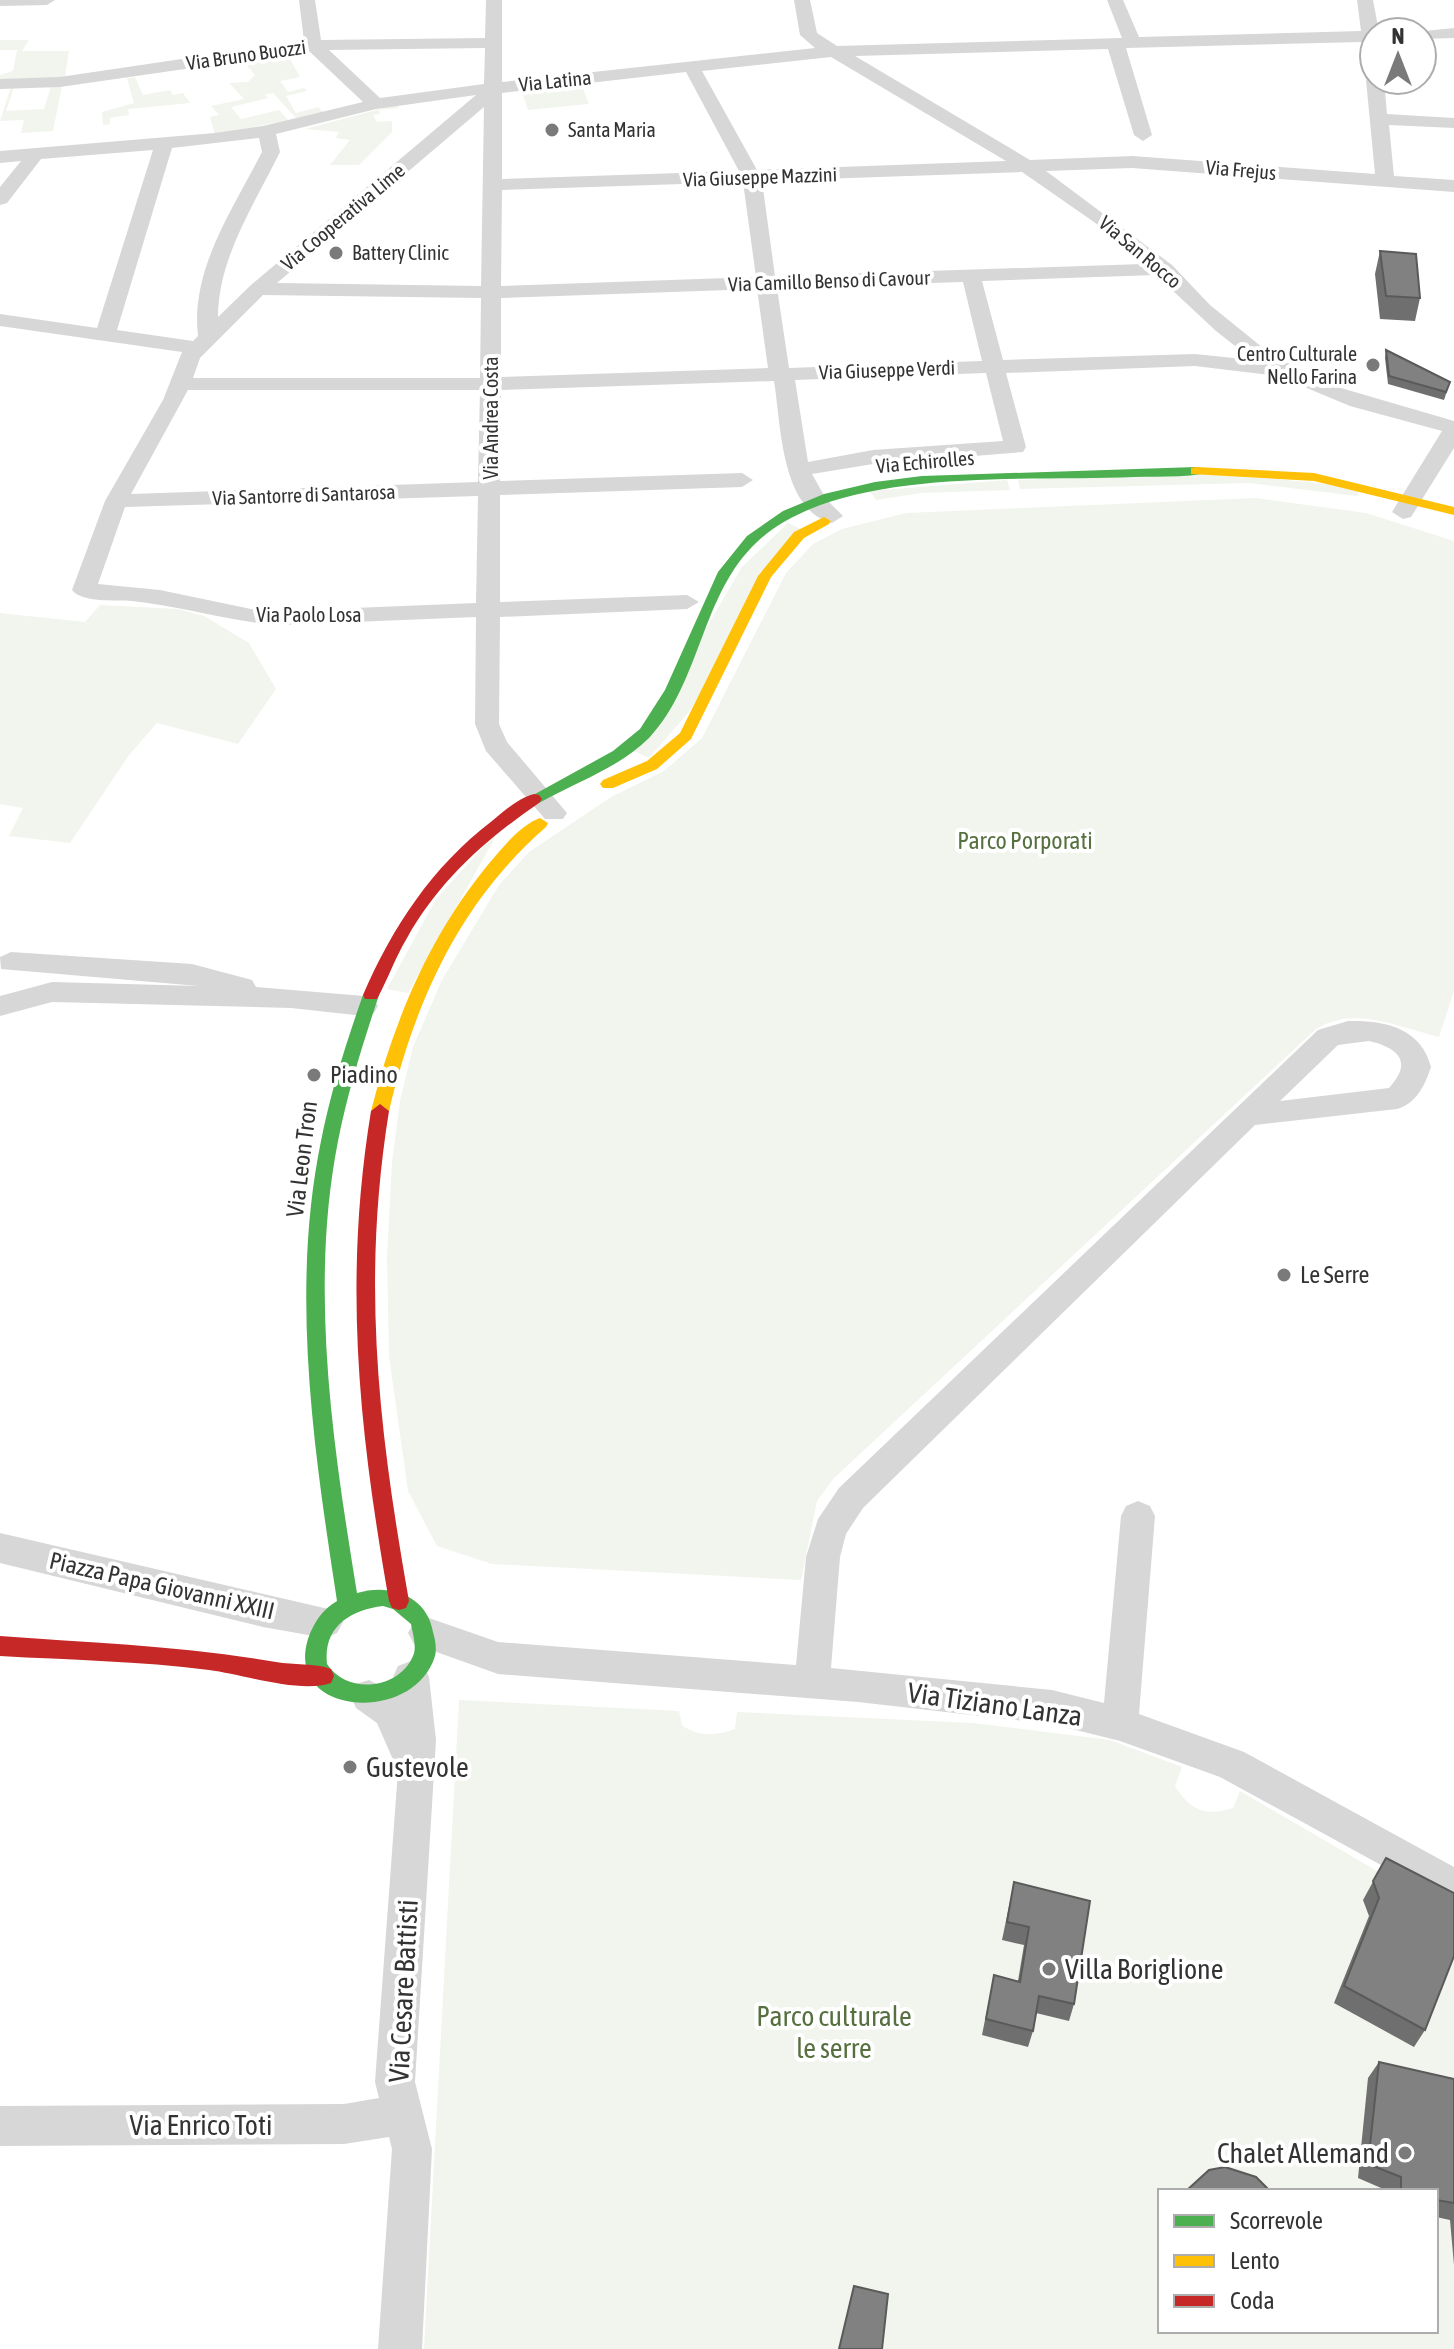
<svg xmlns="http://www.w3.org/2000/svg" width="1454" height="2349" viewBox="0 0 1454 2349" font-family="'Asap Condensed',sans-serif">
  <rect width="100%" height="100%" fill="#fff"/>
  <!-- green -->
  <path fill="#f1f5ed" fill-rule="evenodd" d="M 0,40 L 29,40 L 22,51 L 69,51 L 65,77 L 0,81 L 0,75 L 13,71 L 17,50 L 0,50 Z
    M 314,52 L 289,57 L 300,77 L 280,81 L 288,92 L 304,88 L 307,91 L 286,96 L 296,113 L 318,107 L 323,112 L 296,118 L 273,93 L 265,95 L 268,98 L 231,107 L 241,119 L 279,110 L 288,120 L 215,135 L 210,117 L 219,115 L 211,106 L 244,99 L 229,83 L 248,82 L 255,75 L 246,65 L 226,69 L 221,64 Z
    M 135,77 L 143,95 L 170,90 L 173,95 L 183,93 L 190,103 L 128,109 L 129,115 L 110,118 L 110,124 L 103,125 L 102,112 L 134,103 L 127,78 Z
    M 51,86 L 62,86 L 53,131 L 21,133 L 24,120 L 0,121 L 11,87 L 14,87 L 6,111 L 44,109 Z
    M 582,86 L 589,104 L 528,110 L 522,92 Z
    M 399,104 L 398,108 L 379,110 L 380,114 L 373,115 L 377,122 L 392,121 L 392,132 L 359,165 L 330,165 L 350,140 L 336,138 L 339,132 L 305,129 Z
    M 1212,473 L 1360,487 L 1357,496 L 1249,483 L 1020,489 L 1018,480 Z
    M 1007,480 L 1010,490 L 921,493 L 876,500 L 870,491 Z
    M 1256,498 L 1366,513 L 1454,541 L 1454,991 L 1439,1037 C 1399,1027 1354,1005 1316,1029 L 833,1479 L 817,1501 L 801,1580 L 492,1564 L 437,1546 L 408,1491 L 389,1356 L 387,1256 L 392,1162 L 400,1101 L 413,1047 L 442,980 L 499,885 L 529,852 L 611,797 L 664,771 L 702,738 L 786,573 L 813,544 L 842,529 L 906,513 Z
    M 788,523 L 801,529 L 689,712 L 649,758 L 634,751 L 742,567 Z
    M 100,605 L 178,609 L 204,616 L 249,643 L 276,689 L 238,744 L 157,723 L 129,755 L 70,843 L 9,836 L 23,808 L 0,804 L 0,613 L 85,622 Z
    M 501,827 L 408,993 L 387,989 L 436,899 Z
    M 459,1700 L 679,1711 L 682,1725 C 697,1737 718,1736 735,1729 L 737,1712 L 973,1723 L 1110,1740 L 1182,1767 L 1175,1786 C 1190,1810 1205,1817 1233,1808 L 1240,1791 L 1454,1916 L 1454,2349 L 424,2349 ZM 1160,2191 L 1436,2191 L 1436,2331 L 1160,2331 Z"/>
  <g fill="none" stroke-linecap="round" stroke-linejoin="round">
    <!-- street -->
    <path fill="#d7d7d7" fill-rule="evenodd" d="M 0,0 L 55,0 L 47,5 L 0,6 Z
      M 299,0 L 315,0 L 321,40 L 485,38 L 486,0 L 502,0 L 502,82 L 815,48 L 800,35 L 794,0 L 810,0 L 817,33 L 837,46 L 1122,38 L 1107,0 L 1123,0 L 1139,37 L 1361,31 L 1357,0 L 1373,0 L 1379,32 L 1374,32 L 1372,58 L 1363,53 L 1362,42 L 1126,48 L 1152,135 L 1143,141 L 1134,135 L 1108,49 L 855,56 L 1030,160 L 1132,156 L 1375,174 L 1366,80 L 1374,75 L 1374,80 L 1384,80 L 1387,114 L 1454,118 L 1454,128 L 1389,125 L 1394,176 L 1454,180 L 1454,192 L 1132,168 L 1046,171 L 1172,265 L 1210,305 L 1273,356 L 1341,388 L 1454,421 L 1454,448 L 1411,517 L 1403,519 L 1392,512 L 1442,431 L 1350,406 L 1278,376 L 1195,366 L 1006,373 L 1026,447 L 1023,452 L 873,464 L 812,474 L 826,499 L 843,516 L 832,523 C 780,510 781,422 774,381 L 501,390 L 500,481 L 742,473 L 753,480 L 742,487 L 500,495 L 500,602 L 687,595 L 699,602 L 687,609 L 500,617 L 499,724 L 507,742 L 567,813 L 563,819 L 545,819 L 486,751 L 475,724 L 476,617 L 280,625 C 230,622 182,606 132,601 C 116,600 82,603 72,590 L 105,501 L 163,400 L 182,352 L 0,326 L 0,314 L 97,328 L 153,150 L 41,159 L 7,203 L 0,205 L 0,187 L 21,161 L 0,163 L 0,151 L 215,133 L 263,126 L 363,102 L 309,51 L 60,87 L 0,89 L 0,79 L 60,77 L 304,41 ZM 485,48 L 484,84 L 380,98 L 329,50 ZM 831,57 L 1006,161 L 757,170 L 702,71 ZM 686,72 L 739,171 L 502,179 L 502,93 ZM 476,95 L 251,285 L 218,317 C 218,258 255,203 280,152 L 276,134 L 376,109 ZM 484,107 L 481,286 L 277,283 ZM 259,138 L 262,152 C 233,209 190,270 198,336 L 193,341 L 117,330 L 172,148 ZM 1022,172 L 1094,222 L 1143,264 L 775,276 L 762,181 ZM 743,182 L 756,277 L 501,286 L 502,190 ZM 1156,275 L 1216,331 L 1253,360 L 1195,354 L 1003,360 L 982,281 ZM 963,282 L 982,361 L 789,368 L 777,288 ZM 757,289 L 768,368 L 501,377 L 501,298 ZM 263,295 L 481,298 L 480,378 L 193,378 L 200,358 ZM 986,373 L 1003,441 L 873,450 L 808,462 L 795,380 ZM 188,390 L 480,390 L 478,482 L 131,494 ZM 478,496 L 476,603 L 280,611 L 251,609 L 160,590 L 98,584 L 125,507 Z
      M 1454,28 L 1454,38 L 1422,39 L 1422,32 L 1415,32 Z
      M 11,952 L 192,964 L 252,980 L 256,987 L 364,996 L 374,999 L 378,1006 L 374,1013 L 364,1016 L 291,1008 L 52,1002 L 0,1016 L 0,996 L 52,982 L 199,986 L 1,969 L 0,957 Z
      M 1348,1021 C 1385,1020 1421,1028 1431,1067 C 1425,1085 1417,1103 1397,1109 L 1255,1125 L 863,1508 L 846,1534 L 840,1557 L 831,1668 L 1052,1690 L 1104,1703 L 1121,1516 L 1126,1506 L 1138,1501 L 1150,1506 L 1155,1516 L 1139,1714 L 1244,1752 L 1454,1867 L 1454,1905 L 1220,1777 L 1120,1741 L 1052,1724 L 858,1702 L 498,1674 L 414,1644 L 408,1633 L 414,1622 L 426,1617 L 498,1642 L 796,1665 L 806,1557 L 818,1519 L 839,1488 L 1318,1030 ZM 1369,1041 C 1399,1048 1413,1062 1389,1088 L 1280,1101 L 1338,1045 Z
      M 0,1533 L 337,1611 L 343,1622 L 337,1633 L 325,1638 L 263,1627 L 0,1563 Z
      M 411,1661 L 424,1666 L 429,1677 L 436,1740 L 415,2082 L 432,2149 L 422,2349 L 378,2349 L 392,2149 L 389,2137 L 344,2144 L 0,2146 L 0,2106 L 344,2104 L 379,2098 L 375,2082 L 398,1771 L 377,1723 L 356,1708 L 351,1696 L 356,1684 L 369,1680 L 395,1694 L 393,1677 L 398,1666 Z"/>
    <!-- fast -->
    <path fill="#4caf50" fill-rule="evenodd" d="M 1196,467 L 1201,468 L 1201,474 C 1179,478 1156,476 1134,477 C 1027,482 839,465 757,542 C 701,594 701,683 649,738 C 619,768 576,782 539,803 L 529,803 L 526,799 L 613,751 L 640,729 L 665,690 L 718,572 L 747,536 L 783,511 L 824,494 L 875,482 L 922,476 Z
      M 371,989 L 379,995 C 363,1043 348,1091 338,1141 C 309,1289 333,1446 357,1593 C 389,1583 427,1595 433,1632 C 435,1639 437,1648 435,1656 C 414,1725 284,1716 308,1639 C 314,1622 322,1610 337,1601 C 314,1451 290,1292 321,1141 C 331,1091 346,1043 363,995 ZM 383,1606 L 393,1609 L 411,1624 C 413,1635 417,1647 413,1656 C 398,1691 346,1694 327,1664 C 323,1627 350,1610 383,1606 Z"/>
    <!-- slow -->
    <path fill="#ffc107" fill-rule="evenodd" d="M 1196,467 L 1314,473 L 1454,507 L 1454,515 L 1314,481 L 1191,474 L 1191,468 Z
      M 824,517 L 831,521 L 829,524 L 804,538 L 771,577 L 691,739 L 657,769 L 613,788 L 603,788 L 600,784 L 603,780 L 647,761 L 680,733 L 758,576 L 794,532 Z
      M 540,818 L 548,823 L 546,827 C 460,902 415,1001 389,1111 L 380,1118 L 374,1116 L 371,1111 C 395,1016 433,927 498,853 C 508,841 525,823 540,818 Z"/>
    <!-- jam -->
    <path fill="#c62828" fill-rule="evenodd" d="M 534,794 L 539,795 L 542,799 L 539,803 C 486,839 439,881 407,938 C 395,958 388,979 377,999 L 365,999 L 363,995 C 393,926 432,867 492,821 C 504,811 519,798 534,794 Z
      M 380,1104 L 389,1111 C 361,1284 379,1431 409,1601 L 406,1608 L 399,1610 L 392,1608 L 389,1601 C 359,1430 343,1283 371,1111 Z
      M 0,1636 C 92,1643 185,1646 276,1662 C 293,1665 315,1663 331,1669 L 334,1676 L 331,1683 C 300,1694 242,1674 209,1670 C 140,1661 69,1660 0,1656 Z"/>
  </g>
  <!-- wall -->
  <path fill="#6f6f6f" d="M 1380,251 L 1420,298 L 1415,321 L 1380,319 L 1375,274 Z
    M 1386,350 L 1450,382 L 1444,400 L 1388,384 L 1385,358 Z
    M 1386,1858 L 1425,2030 L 1414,2047 L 1334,2003 L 1369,1916 L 1363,1900 Z
    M 1014,1882 L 1074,2004 L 1069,2021 L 1036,2013 L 1033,2031 L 1028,2047 L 982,2035 L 994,1975 L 1018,1981 L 1024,1945 L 1002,1940 Z
    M 1379,2062 L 1454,2079 L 1454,2265 L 1450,2220 L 1436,2217 L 1436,2191 L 1388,2191 L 1358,2178 L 1368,2078 Z"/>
  <!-- building -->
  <path fill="#818181" stroke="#5a5a5a" stroke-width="2" d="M 1380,251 L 1416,254 L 1420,298 L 1386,296 Z
    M 1386,350 L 1450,382 L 1446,392 L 1389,376 Z
    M 1386,1858 L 1454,1893 L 1454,1956 L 1425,2030 L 1344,1986 L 1379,1898 L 1373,1881 Z
    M 1014,1882 L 1090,1901 L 1074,2004 L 1039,1996 L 1033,2031 L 986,2019 L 994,1975 L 1020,1982 L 1029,1927 L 1007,1922 Z
    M 1379,2062 L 1454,2079 L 1454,2203 L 1436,2200 L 1436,2191 L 1401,2191 L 1401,2177 L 1368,2164 Z
    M 1225,2167 L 1256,2177 L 1270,2191 L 1186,2191 L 1209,2170 Z
    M 854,2286 L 888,2294 L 882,2349 L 839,2349 Z"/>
  <!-- markers -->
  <g fill="#7a7a7a" stroke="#fff" stroke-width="3">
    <circle cx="552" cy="130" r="8"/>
    <circle cx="336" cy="253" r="8"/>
    <circle cx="1373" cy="365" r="8"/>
    <circle cx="314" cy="1075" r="8"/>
    <circle cx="1284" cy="1275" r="8"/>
    <circle cx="350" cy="1767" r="8"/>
    <circle cx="1049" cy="1969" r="8"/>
    <circle cx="1405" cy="2153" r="8"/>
  </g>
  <g text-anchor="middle" stroke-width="8" stroke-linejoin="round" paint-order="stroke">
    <!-- far-street labels -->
    <g font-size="20" fill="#333" stroke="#fff">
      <text transform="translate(246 55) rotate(-8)" y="7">Via Bruno Buozzi</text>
      <text transform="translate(555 81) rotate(-6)" y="7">Via Latina</text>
      <text transform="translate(1241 170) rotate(5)" y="7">Via Frejus</text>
      <text transform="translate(760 177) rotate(-2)" y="7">Via Giuseppe Mazzini</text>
      <text transform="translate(343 217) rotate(-40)" y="7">Via Cooperativa Lime</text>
      <text transform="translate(1140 252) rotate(40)" y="7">Via San Rocco</text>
      <text transform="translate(829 281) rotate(-2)" y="7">Via Camillo Benso di Cavour</text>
      <text transform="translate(887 370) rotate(-2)" y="7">Via Giuseppe Verdi</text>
      <text transform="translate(491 418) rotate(-90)" y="7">Via Andrea Costa</text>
      <text transform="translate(925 462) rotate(-5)" y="7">Via Echirolles</text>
      <text transform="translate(304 495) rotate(-2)" y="7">Via Santorre di Santarosa</text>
      <text x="309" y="622">Via Paolo Losa</text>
    </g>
    <!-- far-poi labels -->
    <g font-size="20" fill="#333" stroke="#fff" text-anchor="start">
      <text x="568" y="137">Santa Maria</text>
      <text x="352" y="260">Battery Clinic</text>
      <text x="1357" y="361" text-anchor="end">Centro Culturale<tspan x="1357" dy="23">Nello Farina</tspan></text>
    </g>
    <!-- park labels -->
    <g font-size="24" fill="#56703f" stroke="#fff">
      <text x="1025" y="849">Parco Porporati</text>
    </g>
    <!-- poi labels -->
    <g font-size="24" fill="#333" stroke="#fff" text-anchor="start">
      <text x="330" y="1083">Piadino</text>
      <text x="1300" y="1283">Le Serre</text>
    </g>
    <!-- street labels -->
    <g font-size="24" fill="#333" stroke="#fff">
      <text transform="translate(302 1159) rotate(-83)" y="8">Via Leon Tron</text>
      <text transform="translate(162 1586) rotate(13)" y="8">Piazza Papa Giovanni XXIII</text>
    </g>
    <!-- near-street labels -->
    <g font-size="28" fill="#333" stroke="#fff">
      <text transform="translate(995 1704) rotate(8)" y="10">Via Tiziano Lanza</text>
      <text transform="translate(403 1991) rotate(-87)" y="10">Via Cesare Battisti</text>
      <text x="201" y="2135">Via Enrico Toti</text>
    </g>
    <!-- near-poi labels -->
    <g font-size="28" fill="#333" stroke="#fff" text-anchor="start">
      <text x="366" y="1777">Gustevole</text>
      <text x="1065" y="1979">Villa Boriglione</text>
      <text x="1389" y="2163" text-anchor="end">Chalet Allemand</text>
    </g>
    <!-- near-park labels -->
    <g font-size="28" fill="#56703f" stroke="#fff">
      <text x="834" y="2026">Parco culturale<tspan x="834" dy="32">le serre</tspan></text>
    </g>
  </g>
  <!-- legend -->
  <rect x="1158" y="2189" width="280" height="144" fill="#ffffff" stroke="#adadad" stroke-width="2"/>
  <rect x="1174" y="2215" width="40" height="12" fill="#4caf50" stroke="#adadad" stroke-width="2"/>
  <text x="1230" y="2229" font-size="24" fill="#333333">Scorrevole</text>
  <rect x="1174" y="2255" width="40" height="12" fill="#ffc107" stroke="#adadad" stroke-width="2"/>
  <text x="1230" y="2269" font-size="24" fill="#333333">Lento</text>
  <rect x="1174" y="2295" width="40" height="12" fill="#c62828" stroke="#adadad" stroke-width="2"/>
  <text x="1230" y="2309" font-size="24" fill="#333333">Coda</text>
  <!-- north arrow -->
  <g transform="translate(1398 56)"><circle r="38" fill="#ffffff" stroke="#adadad" stroke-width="2"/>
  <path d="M0-6L14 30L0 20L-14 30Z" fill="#7a7a7a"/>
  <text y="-12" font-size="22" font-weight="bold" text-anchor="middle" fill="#333333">N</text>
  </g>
</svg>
